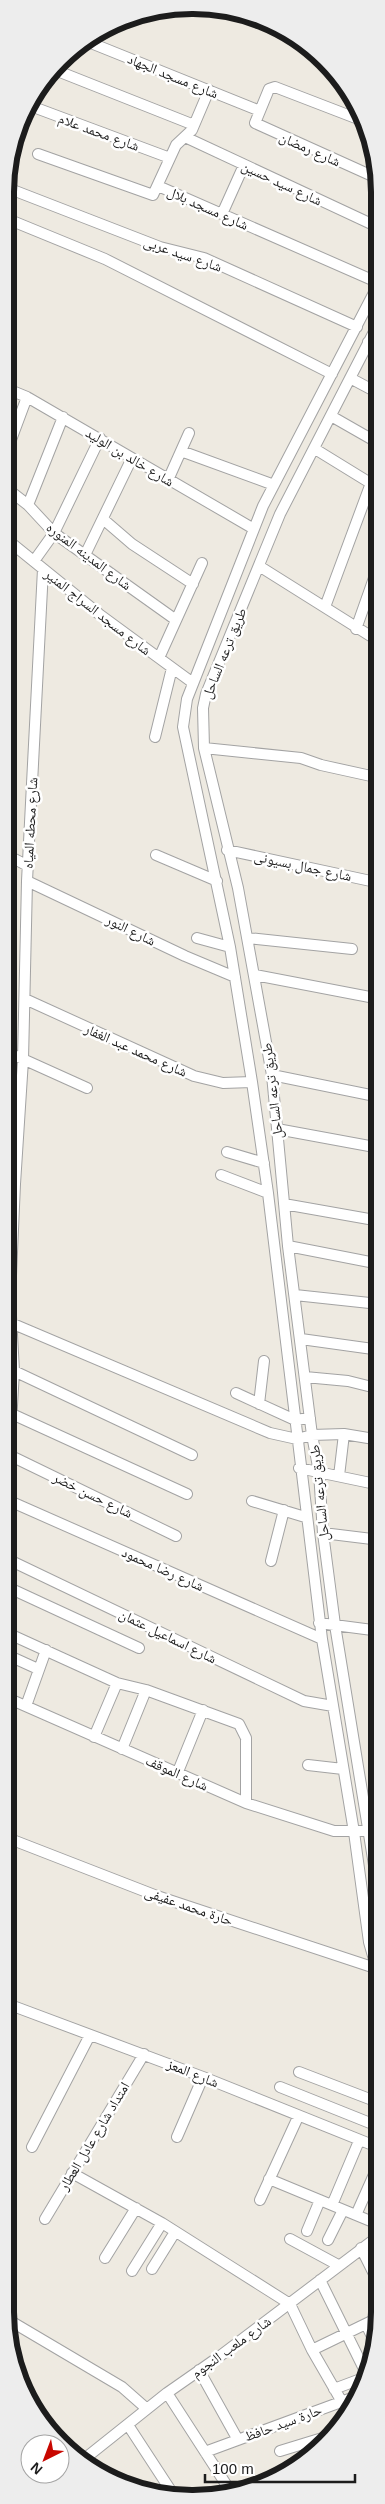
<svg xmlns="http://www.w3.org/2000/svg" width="385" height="2504" viewBox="0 0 385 2504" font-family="Helvetica,'Noto Naskh Arabic',sans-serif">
  <rect width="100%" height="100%" fill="#eeeae1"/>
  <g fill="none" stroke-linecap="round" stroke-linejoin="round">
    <!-- street casing -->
    <g stroke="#a3a3a3" stroke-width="12">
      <path id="street" d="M 86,41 L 260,111
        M 55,70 L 194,125
        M 28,105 L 170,158
        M 366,122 L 275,87 L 269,89 L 255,123 L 379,179
        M 185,137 L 380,228
        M 38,154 L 153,195 L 176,145 L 192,130 L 209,90
        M 158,186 L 379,283
        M 5,187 L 160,247 L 204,258 L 357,327
        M 222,214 L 244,165
        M 5,218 L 105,259 L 332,374
        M 380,281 L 263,506 L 187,699 L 183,727 L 230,947 L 252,1082 L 268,1193 L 322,1639 L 354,1832 L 369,1942 L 380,1980
        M 380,320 L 280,514 L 206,694 L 203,708 L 204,748 L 238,888 L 272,1075 L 288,1246 L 312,1435 L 319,1472 L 323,1533 L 335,1625 L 380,1902
        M 368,342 L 380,348
        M 350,378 L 380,394
        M 5,388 L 27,397 L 254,529
        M 331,416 L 380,444
        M 315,449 L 380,489
        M 181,451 L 274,485
        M 5,456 L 27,397
        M 168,480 L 189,433
        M 5,487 L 28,505 L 54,533 L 176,620
        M 28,505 L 63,417
        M 103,519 L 132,544 L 193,584
        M 5,538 L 99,614 L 193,683
        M 85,555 L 132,458
        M 34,561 L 54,533 L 100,438
        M 259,566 L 380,642
        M 325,607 L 371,483
        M 356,629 L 380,561
        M 159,658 L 202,563
        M 155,737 L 172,668
        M 204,748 L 301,758 L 321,765 L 380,778
        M 227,850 L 380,883
        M 5,854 L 28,866
        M 156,855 L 217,881
        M 27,881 L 185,956 L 235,977
        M 197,938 L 230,947
        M 248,938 L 352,949
        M 255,975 L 380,999
        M 25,999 L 194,1076 L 223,1083 L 252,1082
        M 5,1051 L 87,1088
        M 272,1075 L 380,1097
        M 5,1080 L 21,1087
        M 277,1129 L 380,1148
        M 5,1132 L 18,1138
        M 227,1152 L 264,1163
        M 221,1175 L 268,1193
        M 284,1204 L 380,1221
        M 288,1246 L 380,1264
        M 295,1295 L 379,1304
        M 11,1323 L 270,1433 L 297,1439 L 312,1435 L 344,1434 L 380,1440
        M 301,1339 L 380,1350
        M 14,1371 L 192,1455
        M 305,1377 L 348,1381 L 380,1389
        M 236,1393 L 295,1420 L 310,1418
        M 259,1404 L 264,1361
        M 12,1414 L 187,1494
        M 9,1455 L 176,1536
        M 299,1468 L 380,1485
        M 339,1476 L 344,1434
        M 5,1499 L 322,1639
        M 252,1501 L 305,1517
        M 5,1526 L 14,1371 L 10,1298 L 15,1184 L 23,1060 L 27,881 L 43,569
        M 323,1533 L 380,1540
        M 5,1558 L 304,1701 L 333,1706
        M 271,1561 L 284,1510
        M 5,1586 L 139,1648
        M 319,1623 L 380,1631
        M 5,1632 L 117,1683 L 146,1690 L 239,1724 L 246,1738 L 246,1803
        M 5,1654 L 38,1669
        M 5,1697 L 246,1803 L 334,1831 L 380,1831
        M 26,1706 L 46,1650
        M 94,1737 L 117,1683
        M 122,1749 L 146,1690
        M 308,1765 L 343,1769
        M 177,1774 L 203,1710
        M 5,1837 L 157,1896 L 375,1968
        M 5,2003 L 203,2077 L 380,2148
        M 299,2072 L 380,2103
        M 280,2087 L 380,2127
        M 177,2137 L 203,2077
        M 32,2147 L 90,2035
        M 72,2173 L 162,2223 L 290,2304 L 312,2350 L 342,2402
        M 269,2179 L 380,2225
        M 260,2200 L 298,2117
        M 332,2205 L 359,2141
        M 356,2215 L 380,2161
        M 45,2219 L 144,2054
        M 307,2231 L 320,2200
        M 290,2239 L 338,2265
        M 328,2240 L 343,2210
        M 361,2248 L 380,2286
        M 105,2258 L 136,2208
        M 152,2269 L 175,2232
        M 132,2271 L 162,2223
        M 320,2280 L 366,2373
        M 7,2319 L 122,2387 L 147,2409
        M 366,2324 L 375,2343
        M 312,2350 L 380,2317
        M 199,2370 L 238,2440
        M 334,2389 L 366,2377
        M 167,2393 L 231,2492
        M 128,2425 L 175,2497
        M 280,2451 L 329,2436
        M 205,2452 L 360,2395
        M 83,2460 L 167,2393 L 220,2356 L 380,2235"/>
    </g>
    <!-- street -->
    <use href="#street" stroke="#fff" stroke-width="10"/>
  </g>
  <g text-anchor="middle" stroke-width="5" stroke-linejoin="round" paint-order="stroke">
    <!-- street labels -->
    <g font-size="14" fill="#1c1c1c" stroke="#fff">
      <text transform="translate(173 76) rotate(22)" y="5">شارع مسجد الجهاد</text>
      <text transform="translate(99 132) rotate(20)" y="5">شارع محمد علام</text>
      <text transform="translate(310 149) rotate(24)" y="5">شارع رمضان</text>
      <text transform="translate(282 183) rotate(25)" y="5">شارع سيد حسين</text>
      <text transform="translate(208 208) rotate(24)" y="5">شارع مسجد بلال</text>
      <text transform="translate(183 254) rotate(19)" y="5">شارع سيد عربى</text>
      <text transform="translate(130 457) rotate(31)" y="5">شارع خالد بن الوليد</text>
      <text transform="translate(89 556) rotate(37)" y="5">شارع المدينه المنوره</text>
      <text transform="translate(98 612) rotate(38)" y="5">شارع مسجد السراج المنير</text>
      <text transform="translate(224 653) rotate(-68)" y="5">طريق ترعه الساحل</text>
      <text transform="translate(30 823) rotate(-87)" y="5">شارع محطه المياه</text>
      <text transform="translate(303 866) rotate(12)" y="5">شارع جمال بسيونى</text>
      <text transform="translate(131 930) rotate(26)" y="5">شارع النور</text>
      <text transform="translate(136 1050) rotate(24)" y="5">شارع محمد عبد الغفار</text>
      <text transform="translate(272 1091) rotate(-97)" y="5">طريق ترعه الساحل</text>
      <text transform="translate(319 1493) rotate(-96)" y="5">طريق ترعه الساحل</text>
      <text transform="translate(93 1495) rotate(26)" y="5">شارع حسن خضر</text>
      <text transform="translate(163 1569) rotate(24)" y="5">شارع رضا محمود</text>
      <text transform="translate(168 1636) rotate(26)" y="5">شارع اسماعيل عثمان</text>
      <text transform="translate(177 1773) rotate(24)" y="5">شارع الموقف</text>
      <text transform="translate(189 1906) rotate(19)" y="5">حارة محمد عفيفى</text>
      <text transform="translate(193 2073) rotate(22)" y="5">شارع المعز</text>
      <text transform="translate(94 2136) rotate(-59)" y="5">امتداد شارع عادل العطار</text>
      <text transform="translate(231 2347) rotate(-36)" y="5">شارع ملعب النجوم</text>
      <text transform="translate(283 2423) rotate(-20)" y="5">حارة سيد حافظ</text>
    </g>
  </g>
  <!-- crop -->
  <path d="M0 0H385V2504H0ZM192 14H193A178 178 0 0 1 371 192V2312A178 178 0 0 1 193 2490H192A178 178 0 0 1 14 2312V192A178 178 0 0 1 192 14Z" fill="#ededed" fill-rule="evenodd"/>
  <path fill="none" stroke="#1c1c1c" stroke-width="6" d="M192 14H193A178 178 0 0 1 371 192V2312A178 178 0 0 1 193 2490H192A178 178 0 0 1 14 2312V192A178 178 0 0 1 192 14Z"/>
  <!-- north arrow -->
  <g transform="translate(45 2459) rotate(222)"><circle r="24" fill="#ffffff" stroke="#a4a4a4"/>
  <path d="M0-4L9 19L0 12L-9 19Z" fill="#c80700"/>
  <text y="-8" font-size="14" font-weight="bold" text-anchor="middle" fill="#1c1c1c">N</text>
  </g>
  <!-- scale -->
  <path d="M205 2474v8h150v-8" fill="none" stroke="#1c1c1c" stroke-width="2.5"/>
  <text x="212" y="2474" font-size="15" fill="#1c1c1c" stroke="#ffffff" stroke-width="4" paint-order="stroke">100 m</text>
</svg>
